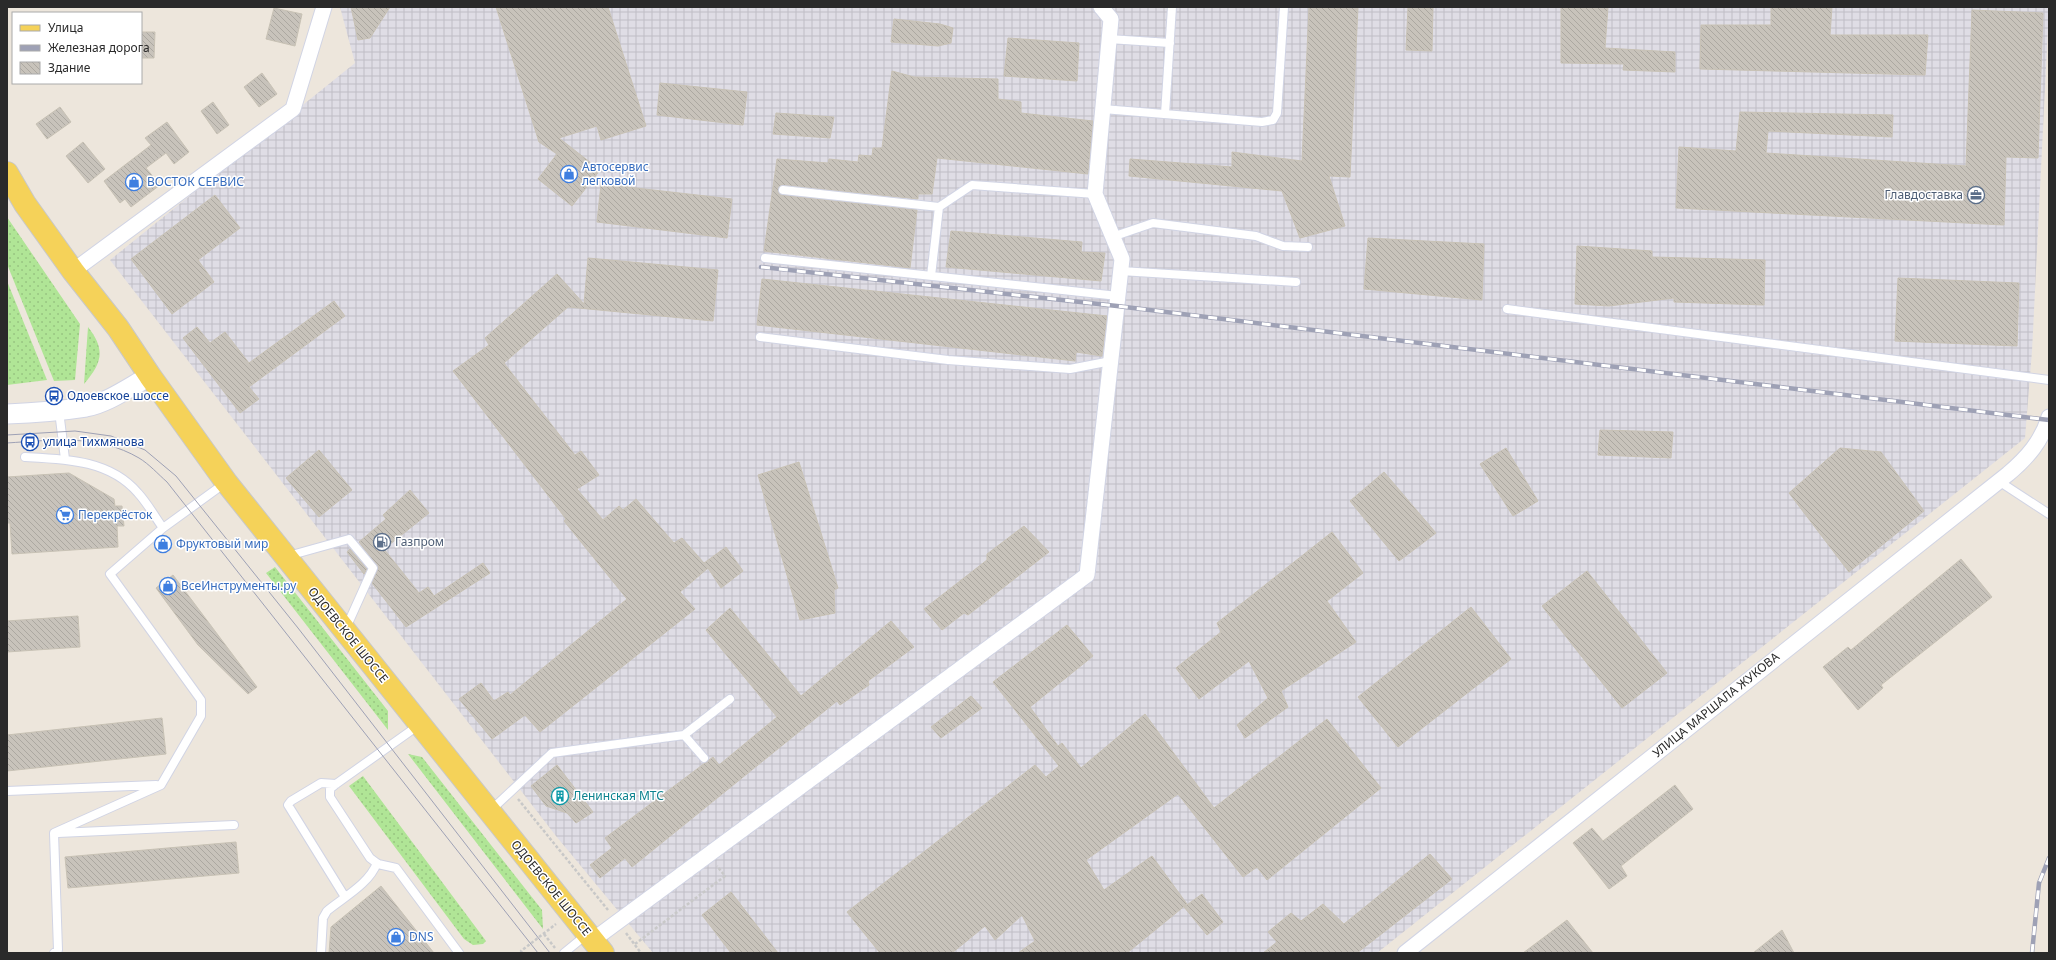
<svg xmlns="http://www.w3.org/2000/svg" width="2056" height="960" viewBox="0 0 2056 960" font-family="'Noto Sans',sans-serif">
  <defs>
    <pattern id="industrial-grid" width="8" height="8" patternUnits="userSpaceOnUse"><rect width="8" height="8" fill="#dfdde5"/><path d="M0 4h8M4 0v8" fill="none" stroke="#c0bec5"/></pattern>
    <pattern id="grass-dots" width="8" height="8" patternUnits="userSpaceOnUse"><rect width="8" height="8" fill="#b0e596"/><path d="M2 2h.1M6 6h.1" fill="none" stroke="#98c581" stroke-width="1.8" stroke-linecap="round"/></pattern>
    <pattern id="building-back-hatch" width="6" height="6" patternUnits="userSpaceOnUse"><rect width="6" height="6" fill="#c8c3bb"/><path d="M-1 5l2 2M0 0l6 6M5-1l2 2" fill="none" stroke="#aca8a1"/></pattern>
  </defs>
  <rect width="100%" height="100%" fill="#ede6dc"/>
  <!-- industrial -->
  <path fill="url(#industrial-grid)" d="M 340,7 L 2049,7 L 2032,351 L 2025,438 L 1377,953 L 653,953 L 556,836 L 110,260 L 355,63 Z"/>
  <!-- grass -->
  <path fill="url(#grass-dots)" d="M 7,217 L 80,324 L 75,380 L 54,381 L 7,264 Z
    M 7,281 L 47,380 L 7,385 Z
    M 88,327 C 106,350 102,363 84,384 Z
    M 275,567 L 388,711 L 388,730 L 266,573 Z
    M 408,754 L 422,757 L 542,910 L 543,929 Z
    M 363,776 L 486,941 L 483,944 L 473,945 L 464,939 L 349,786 Z"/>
  <!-- building -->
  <path fill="url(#building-back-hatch)" stroke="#c8c2b5" d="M 351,7 L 390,7 L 370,38 L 358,40 Z
    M 496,7 L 608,7 L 646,126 L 601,140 L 597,126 L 559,138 L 600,170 L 572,206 L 538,179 L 557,154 L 539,142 Z
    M 1309,7 L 1358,7 L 1350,177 L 1329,176 L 1345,226 L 1300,238 L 1282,191 L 1129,176 L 1130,159 L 1232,167 L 1232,152 L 1302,161 Z
    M 1408,7 L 1433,7 L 1432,51 L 1406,50 Z
    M 1561,7 L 1608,7 L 1605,48 L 1675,52 L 1675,72 L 1623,70 L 1624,64 L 1561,63 Z
    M 1771,7 L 1832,7 L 1830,35 L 1928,35 L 1925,75 L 1700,69 L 1701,25 L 1771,25 Z
    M 274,8 L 302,14 L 295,46 L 266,39 Z
    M 1972,10 L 2043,13 L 2038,158 L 2006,157 L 2004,225 L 1676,208 L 1679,147 L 1736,151 L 1740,112 L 1893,115 L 1892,137 L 1768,131 L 1766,153 L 1966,166 Z
    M 894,19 L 940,24 L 953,28 L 951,43 L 938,46 L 891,42 Z
    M 141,32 L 155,32 L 154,58 L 141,58 Z
    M 1008,38 L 1079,43 L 1077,81 L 1004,76 Z
    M 892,71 L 914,77 L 998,79 L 998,99 L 1021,102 L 1021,113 L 1093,121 L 1088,174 L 937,158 L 932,194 L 918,194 L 918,199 L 781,185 L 778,190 L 782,195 L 917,210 L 910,268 L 764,251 L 777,159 L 828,163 L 829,159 L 858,162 L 859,155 L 872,156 L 873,148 L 882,148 Z
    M 262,73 L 277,94 L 259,107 L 244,87 Z
    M 660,83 L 747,92 L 743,125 L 657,115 Z
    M 213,102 L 229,125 L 217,134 L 201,111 Z
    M 60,107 L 71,122 L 47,139 L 36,124 Z
    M 776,113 L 834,117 L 830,138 L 773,134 Z
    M 167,122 L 189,152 L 174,164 L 166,153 L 146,168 L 160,185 L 131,207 L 125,199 L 120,203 L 104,181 L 151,145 L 145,138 Z
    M 83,142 L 105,169 L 88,183 L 66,156 Z
    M 601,184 L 732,199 L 727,238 L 597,222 Z
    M 215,195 L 240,228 L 198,260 L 214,282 L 172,314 L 131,259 Z
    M 951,231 L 1082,242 L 1081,252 L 1105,253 L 1101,281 L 946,267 Z
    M 1368,238 L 1484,244 L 1482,300 L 1364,289 Z
    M 1577,246 L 1652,251 L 1652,257 L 1765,260 L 1764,305 L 1674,302 L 1674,298 L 1609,306 L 1575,304 Z
    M 588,258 L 718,270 L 713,321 L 568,307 L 504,363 L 575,455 L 581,451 L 599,475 L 577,489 L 603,520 L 619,506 L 623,510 L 636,499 L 674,543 L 682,538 L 704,563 L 726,547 L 743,571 L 721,588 L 708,568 L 680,592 L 695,609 L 540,732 L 525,715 L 492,739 L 459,699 L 481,683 L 494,701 L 508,692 L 510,695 L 627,599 L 564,521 L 566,519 L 453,371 L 489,345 L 485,338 L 557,274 L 584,304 Z
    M 1898,278 L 2019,283 L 2017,346 L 1895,341 Z
    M 762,279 L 1107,316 L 1102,356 L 1076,352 L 1075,361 L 757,325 Z
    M 334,301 L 345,316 L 249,387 L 259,399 L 240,413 L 183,338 L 197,327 L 210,343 L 225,332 L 249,363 Z
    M 1600,430 L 1673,432 L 1671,458 L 1598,455 Z
    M 1506,448 L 1538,501 L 1513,516 L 1480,464 Z
    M 1840,448 L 1881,452 L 1924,511 L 1849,572 L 1789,493 Z
    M 319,450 L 352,490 L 319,517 L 286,478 Z
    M 799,462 L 838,588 L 834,590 L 835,613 L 800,620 L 758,475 Z
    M 1384,472 L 1436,533 L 1399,561 L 1350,501 Z
    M 69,473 L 114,499 L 115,506 L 122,506 L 124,526 L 117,526 L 118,547 L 12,554 L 10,523 L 7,523 L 7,477 Z
    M 410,490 L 429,513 L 384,549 L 419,593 L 428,587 L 434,596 L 483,563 L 490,573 L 406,627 L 372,583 L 378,567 L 359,542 L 386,519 L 383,515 Z
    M 1024,526 L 1049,552 L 968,615 L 964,613 L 942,630 L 924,609 L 987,560 L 987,554 Z
    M 1332,532 L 1363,573 L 1327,601 L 1356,642 L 1281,691 L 1288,707 L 1245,738 L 1237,725 L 1268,698 L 1249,661 L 1199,699 L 1176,668 L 1221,632 L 1217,623 Z
    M 350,549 L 367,569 L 364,574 L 347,552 Z
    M 1961,559 L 1992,597 L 1881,685 L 1883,688 L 1858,710 L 1823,667 L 1848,647 L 1851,650 Z
    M 1587,571 L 1667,673 L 1622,708 L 1542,606 Z
    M 173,575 L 257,687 L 248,694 L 198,645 L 156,588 Z
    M 1471,607 L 1511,659 L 1398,747 L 1358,697 Z
    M 730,608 L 801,696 L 891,621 L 914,647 L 868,681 L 869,685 L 840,705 L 837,701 L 632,867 L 625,858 L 600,878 L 590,865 L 612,848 L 605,838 L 713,757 L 719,765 L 777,717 L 706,630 Z
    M 78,616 L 80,647 L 7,652 L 7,621 Z
    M 1067,625 L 1093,656 L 1030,707 L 1058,746 L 1062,743 L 1081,768 L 1145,714 L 1214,808 L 1327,719 L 1381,788 L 1267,880 L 1257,867 L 1243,877 L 1178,794 L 1086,860 L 1104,890 L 1152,856 L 1187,904 L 1127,953 L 1018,953 L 1035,941 L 1022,915 L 995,940 L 985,926 L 952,953 L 880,953 L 847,912 L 1035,765 L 1046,777 L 1059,766 L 993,682 Z
    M 971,696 L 982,708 L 941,738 L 931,727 Z
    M 162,718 L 166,754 L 7,771 L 7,735 Z
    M 557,765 L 593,812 L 576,823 L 567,813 L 546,806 L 531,786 Z
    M 1675,785 L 1693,809 L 1621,866 L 1627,876 L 1609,889 L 1573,843 L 1592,828 L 1603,841 Z
    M 236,842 L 239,873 L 68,888 L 65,857 Z
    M 1430,854 L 1452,879 L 1357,953 L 1263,953 L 1277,942 L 1268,932 L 1291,913 L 1301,921 L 1323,904 L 1344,924 Z
    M 381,886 L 434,953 L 329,953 L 331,927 Z
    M 731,892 L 778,953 L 731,953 L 702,915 Z
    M 1202,894 L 1223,922 L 1207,935 L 1184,907 Z
    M 1567,920 L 1593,953 L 1523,953 Z
    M 1782,930 L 1794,953 L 1753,953 Z"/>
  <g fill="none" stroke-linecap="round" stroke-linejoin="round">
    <!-- service casing -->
    <g stroke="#d1d4e4" stroke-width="10">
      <path id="service" d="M 1109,39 L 1170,43
        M 1103,109 L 1262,122 L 1273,120 L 1277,113 L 1284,7
        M 1165,114 L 1172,7
        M 783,190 L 939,207
        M 1112,237 L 1153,223 L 1256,236 L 1283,246 L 1308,247
        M 765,258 L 1118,296
        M 1121,271 L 1296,282
        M 931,276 L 939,207 L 972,185 L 1095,194
        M 1507,309 L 2049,380
        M 760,337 L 948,360 L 1070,369 L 1111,361
        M 59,411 L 65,459
        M 25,457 C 66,459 110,460 138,493 C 148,504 155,517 163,528
        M 1997,480 L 2049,514
        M 288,556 L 349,539 L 373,568 L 346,628
        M 419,725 L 336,784 L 330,789 L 330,797 L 370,858 L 378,864 L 396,868 L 459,953
        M 684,735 L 730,699
        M 336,784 L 321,783 L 291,801 L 288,805 L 345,897
        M 7,791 L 156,785
        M 490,811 L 552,753 L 684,735 L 704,758
        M 58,833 L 234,825
        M 54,953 L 58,950 L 54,833 L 161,785 L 201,716 L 201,700 L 110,574 L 163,528 L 225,483
        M 321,953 L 323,918 L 327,911 C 344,897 369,884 377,863
        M 564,953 L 586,935"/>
    </g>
    <!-- minor casing -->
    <g stroke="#d1d4e4" stroke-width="17">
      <path id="minor" d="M 73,271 L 293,109 L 324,7
        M 593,940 L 1087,575 L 1122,259 L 1095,194 L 1111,19 L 1101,7
        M 1405,953 L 2008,474 C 2027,458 2042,441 2049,417"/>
    </g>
    <!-- tertiary casing -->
    <g stroke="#d1d4e4" stroke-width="21">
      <path id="tertiary" d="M 7,414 C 34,413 60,411 86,407 C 108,403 131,386 150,376"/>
    </g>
    <!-- primary casing -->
    <g stroke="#c8c8c8" stroke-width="24">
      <path id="primary" d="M 7,173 L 25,204 L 73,271 L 118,328 L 150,376 L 226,482 L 603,953"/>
    </g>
    <!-- path -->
    <path stroke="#c8c8c8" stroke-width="2.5" stroke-dasharray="3 2" stroke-linecap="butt" d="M 518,799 L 608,910
      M 626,933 L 641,953
      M 544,934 L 555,948
      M 635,944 L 725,876 L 717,866
      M 522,953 L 521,951 L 556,924"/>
    <!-- service -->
    <use href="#service" stroke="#fff" stroke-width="8"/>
    <!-- minor -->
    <use href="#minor" stroke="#fff" stroke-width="15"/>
    <!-- tertiary -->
    <use href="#tertiary" stroke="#fff" stroke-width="19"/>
    <!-- primary -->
    <use href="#primary" stroke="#f5d259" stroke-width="22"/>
    <!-- tram -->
    <path stroke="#9ea1b5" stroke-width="1" d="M 7,435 L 75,431 L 111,436 L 145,450 L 176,476 L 298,628 L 550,953
      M 7,443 C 53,440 98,434 139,458 C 149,464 158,474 167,482 L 538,953"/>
    <!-- rail casing -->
    <g stroke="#9ea1b5" stroke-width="4.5">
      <path id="rail" d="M 761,267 L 1117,306 L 2049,420
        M 2032,953 L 2039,883 L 2049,858"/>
    </g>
    <!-- rail -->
    <use href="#rail" stroke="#fff" stroke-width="3" stroke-dasharray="9" stroke-linecap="butt"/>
  </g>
  <!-- icons -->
  <defs>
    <g id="shop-ring" transform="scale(0.9)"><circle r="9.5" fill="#fff" stroke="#3f7fe0" stroke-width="1.5"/><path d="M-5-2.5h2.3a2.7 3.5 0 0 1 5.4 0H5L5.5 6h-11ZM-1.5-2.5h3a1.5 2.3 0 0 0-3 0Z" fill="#3f7fe0"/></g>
    <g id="office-ring" transform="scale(0.9)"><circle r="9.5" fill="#fff" stroke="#5c6f8a" stroke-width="1.5"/><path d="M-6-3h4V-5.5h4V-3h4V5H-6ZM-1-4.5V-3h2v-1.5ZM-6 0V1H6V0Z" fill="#5c6f8a"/></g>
    <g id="bus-ring" transform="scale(0.9)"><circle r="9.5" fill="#fff" stroke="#1a4fb4" stroke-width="1.5"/><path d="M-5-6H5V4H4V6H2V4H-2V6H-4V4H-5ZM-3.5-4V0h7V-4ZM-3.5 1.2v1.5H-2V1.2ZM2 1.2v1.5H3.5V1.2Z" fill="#1a4fb4"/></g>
    <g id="supermarket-ring" transform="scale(0.9)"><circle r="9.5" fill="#fff" stroke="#3f7fe0" stroke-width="1.5"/><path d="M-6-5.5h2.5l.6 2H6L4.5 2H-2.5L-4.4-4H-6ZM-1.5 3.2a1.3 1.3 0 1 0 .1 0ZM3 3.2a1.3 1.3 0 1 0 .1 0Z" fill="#3f7fe0"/></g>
    <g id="fuel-ring" transform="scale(0.9)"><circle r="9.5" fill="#fff" stroke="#5c6f8a" stroke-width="1.5"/><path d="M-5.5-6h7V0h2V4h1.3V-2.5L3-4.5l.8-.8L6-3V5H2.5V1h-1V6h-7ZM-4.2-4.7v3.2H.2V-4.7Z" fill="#5c6f8a"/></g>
    <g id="building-ring" transform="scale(0.9)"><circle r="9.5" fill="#fff" stroke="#0f9aa8" stroke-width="1.5"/><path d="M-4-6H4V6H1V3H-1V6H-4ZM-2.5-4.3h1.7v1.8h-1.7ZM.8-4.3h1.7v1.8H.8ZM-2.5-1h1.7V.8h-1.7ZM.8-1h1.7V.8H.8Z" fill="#0f9aa8"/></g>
  </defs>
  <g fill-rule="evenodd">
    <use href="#shop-ring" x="569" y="174"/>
    <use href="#shop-ring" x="134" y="182"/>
    <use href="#office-ring" x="1976" y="195"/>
    <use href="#bus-ring" x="54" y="396"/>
    <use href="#bus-ring" x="30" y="442"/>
    <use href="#supermarket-ring" x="65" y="515"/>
    <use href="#fuel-ring" x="382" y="542"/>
    <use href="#shop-ring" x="163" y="544"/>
    <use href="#shop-ring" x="168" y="586"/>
    <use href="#building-ring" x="560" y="796"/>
    <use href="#shop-ring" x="396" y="937"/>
  </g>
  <g text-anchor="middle" stroke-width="3" stroke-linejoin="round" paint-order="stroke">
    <!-- shop labels -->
    <g font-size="12" fill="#366cbe" stroke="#fff" text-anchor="start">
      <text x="582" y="171">Автосервис<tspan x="582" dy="14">легковой</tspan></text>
      <text x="147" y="186">ВОСТОК СЕРВИС</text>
      <text x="78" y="519">Перекрёсток</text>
      <text x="176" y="548">Фруктовый мир</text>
      <text x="181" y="590">ВсеИнструменты.ру</text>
      <text x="409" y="941">DNS</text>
    </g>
    <!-- service labels -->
    <g font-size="12" fill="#4e5e75" stroke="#fff" text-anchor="end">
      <text x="1963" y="199">Главдоставка</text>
      <text x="395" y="546" text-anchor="start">Газпром</text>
    </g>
    <!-- transit labels -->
    <g font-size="12" fill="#164399" stroke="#fff" text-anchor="start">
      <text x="67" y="400">Одоевское шоссе</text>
      <text x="43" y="446">улица Тихмянова</text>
    </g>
    <!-- street labels -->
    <g font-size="12" fill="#2a2a2a" stroke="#fff">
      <text transform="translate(348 635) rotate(51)" y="4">ОДОЕВСКОЕ ШОССЕ</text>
      <text transform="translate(1716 705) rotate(-39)" y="4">УЛИЦА МАРШАЛА ЖУКОВА</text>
      <text transform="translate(551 888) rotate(51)" y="4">ОДОЕВСКОЕ ШОССЕ</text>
    </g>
    <!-- culture labels -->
    <g font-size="12" fill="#0d838f" stroke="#fff" text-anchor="start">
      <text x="573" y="800">Ленинская МТС</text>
    </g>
  </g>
  <!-- border -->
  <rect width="2056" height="960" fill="none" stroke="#2a2a2a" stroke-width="16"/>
  <!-- legend -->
  <rect x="12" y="12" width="130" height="72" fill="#ffffff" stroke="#aaaaaa"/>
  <rect x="20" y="25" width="20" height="6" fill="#f5d259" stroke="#aaaaaa"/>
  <text x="48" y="32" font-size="12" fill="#2a2a2a">Улица</text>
  <rect x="20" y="45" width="20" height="6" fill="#9ea1b5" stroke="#aaaaaa"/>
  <text x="48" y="52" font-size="12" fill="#2a2a2a">Железная дорога</text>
  <rect x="20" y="62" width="20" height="12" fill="url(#building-back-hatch)" stroke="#aaaaaa"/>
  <text x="48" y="72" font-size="12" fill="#2a2a2a">Здание</text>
</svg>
